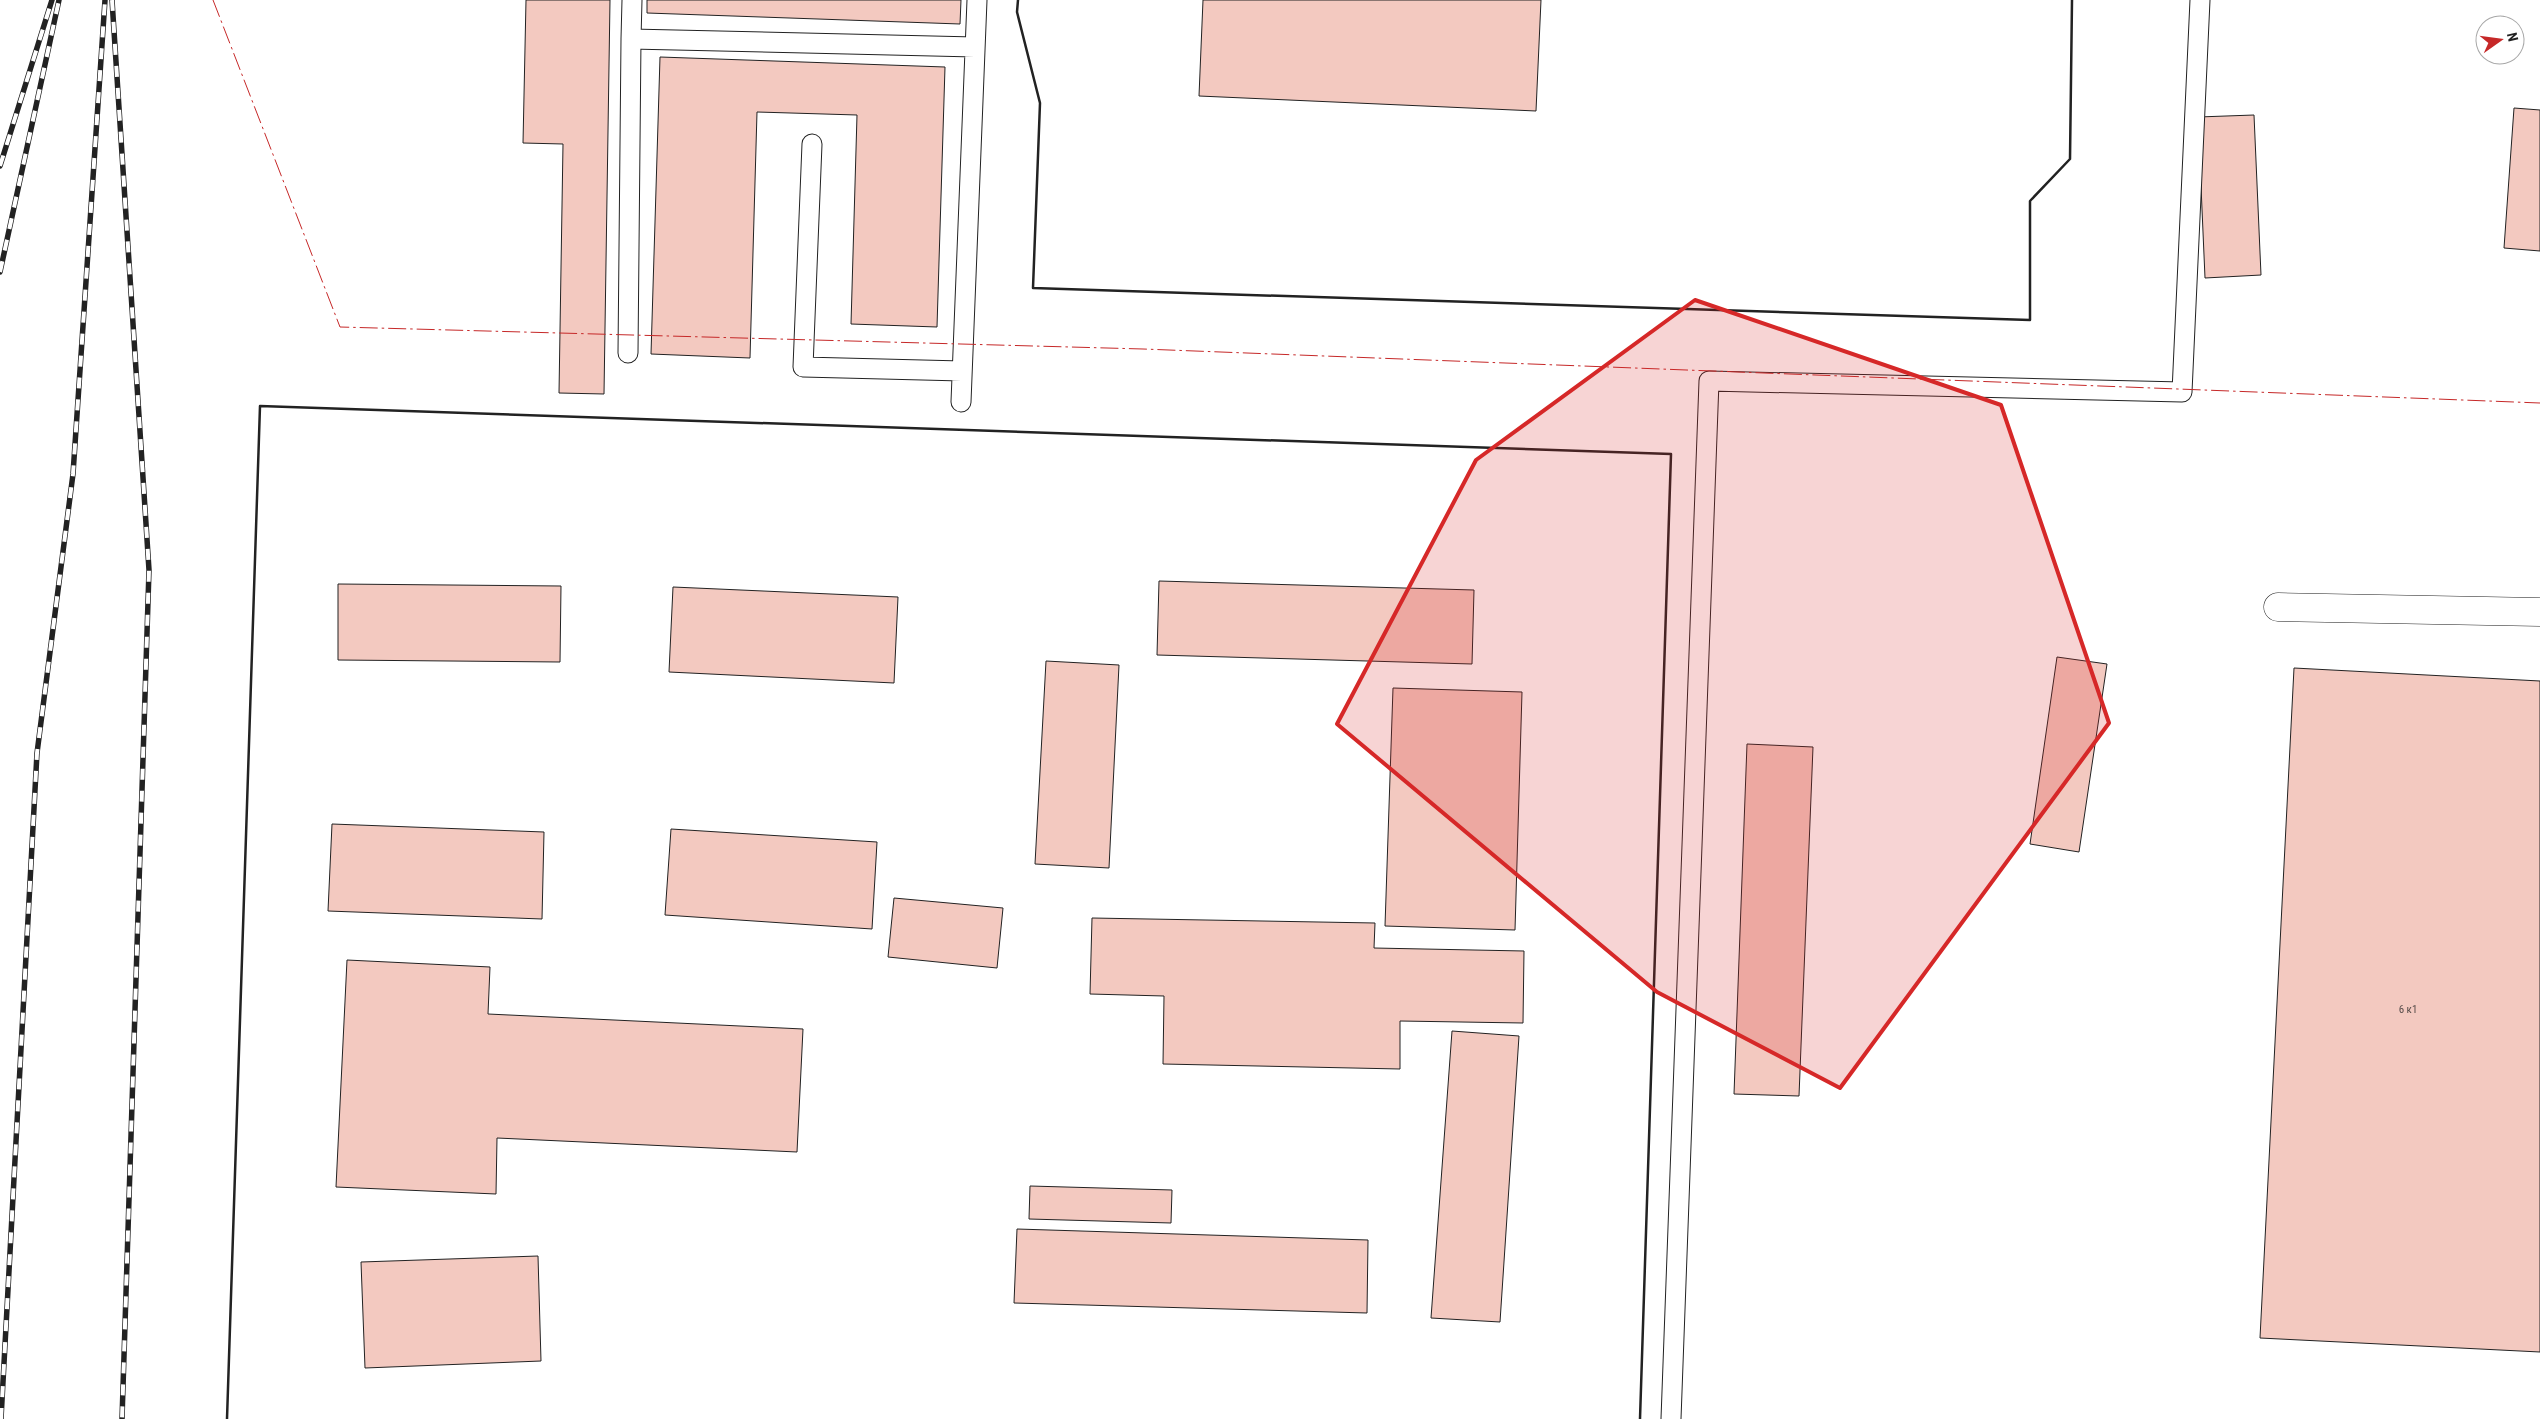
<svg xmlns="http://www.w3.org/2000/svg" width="2540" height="1419" viewBox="0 0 2540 1419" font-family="'Roboto Condensed',sans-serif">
  <rect width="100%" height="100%" fill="#fff"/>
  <!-- building -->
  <path fill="#f3c9c0" stroke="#222" d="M 526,0 L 610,0 L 604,394 L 559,393 L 563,144 L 523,143 Z
    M 647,0 L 961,0 L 960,24 L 647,13 Z
    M 1203,0 L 1541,0 L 1536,111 L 1199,96 Z
    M 660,57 L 945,67 L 937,327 L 851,324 L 857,115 L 757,112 L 750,358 L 651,354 Z
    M 2514,108 L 2540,110 L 2540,251 L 2504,248 Z
    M 2254,115 L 2261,275 L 2205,278 L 2198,117 Z
    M 1159,581 L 1474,590 L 1472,664 L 1157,655 Z
    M 338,584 L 561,586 L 560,662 L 338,660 Z
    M 673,587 L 898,597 L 894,683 L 669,672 Z
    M 2057,657 L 2107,664 L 2079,852 L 2030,844 Z
    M 1046,661 L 1119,665 L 1109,868 L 1035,864 Z
    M 2294,668 L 2540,681 L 2540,1352 L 2260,1338 Z
    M 1393,688 L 1522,692 L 1515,930 L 1385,926 Z
    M 1747,744 L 1813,747 L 1799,1096 L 1734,1094 Z
    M 332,824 L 544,832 L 542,919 L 328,911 Z
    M 671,829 L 877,842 L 872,929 L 665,915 Z
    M 894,898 L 1003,908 L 997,968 L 888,957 Z
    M 1092,918 L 1375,923 L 1374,948 L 1524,951 L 1523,1023 L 1400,1021 L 1400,1069 L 1163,1064 L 1164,996 L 1090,994 Z
    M 347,960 L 490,967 L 488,1014 L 803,1029 L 797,1152 L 497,1138 L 496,1194 L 336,1187 Z
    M 1452,1031 L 1519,1036 L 1500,1322 L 1431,1318 Z
    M 1030,1186 L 1172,1190 L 1171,1223 L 1029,1219 Z
    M 1017,1229 L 1368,1240 L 1367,1313 L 1014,1303 Z
    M 538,1256 L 541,1361 L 365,1368 L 361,1262 Z"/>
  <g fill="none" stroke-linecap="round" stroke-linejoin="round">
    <!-- service casing -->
    <g stroke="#222" stroke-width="21">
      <path id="service" d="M 632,0 L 631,39 L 975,47
        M 812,144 L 803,367 L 962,371
        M 628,353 L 631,39
        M 961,402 L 977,0
        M 1671,1419 L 1709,381 L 2182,392 L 2200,0"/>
    </g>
    <!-- tertiary casing -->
    <g stroke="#222" stroke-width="29">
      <path id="tertiary" d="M 2278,607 L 2540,612"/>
    </g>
    <!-- service -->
    <use href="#service" stroke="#fff" stroke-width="19"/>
    <!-- tertiary -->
    <use href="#tertiary" stroke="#fff" stroke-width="28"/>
    <!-- rail casing -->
    <g stroke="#222" stroke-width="5.5">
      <path id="rail" d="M 112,0 L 149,570 L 122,1419
        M 0,166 L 52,0
        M 0,272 L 59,0
        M 1,1419 L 37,753 L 73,474 L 105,0"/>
    </g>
    <!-- rail -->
    <use href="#rail" stroke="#fff" stroke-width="4" stroke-dasharray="11" stroke-linecap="butt"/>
    <!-- wall -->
    <path stroke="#222" stroke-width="2.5" d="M 1018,0 L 1017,12 L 1040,103 L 1033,288 L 2030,320 L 2030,201 L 2070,159 L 2072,0
      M 227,1419 L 260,406 L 1671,454 L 1640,1419"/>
    <!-- power -->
    <path stroke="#c62828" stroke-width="1" stroke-dasharray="18 4 2.5 4" stroke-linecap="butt" d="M 213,0 L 340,327 L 1143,349 L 2540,403"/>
  </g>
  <!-- marked area -->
  <path fill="#d62828" fill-opacity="0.2" stroke="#d62828" stroke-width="4" stroke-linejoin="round" d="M 1695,300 L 2001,405 L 2109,723 L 1840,1088 L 1657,992 L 1337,724 L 1476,460 Z"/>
  <g text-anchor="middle" stroke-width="4" stroke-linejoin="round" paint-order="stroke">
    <!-- number labels -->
    <g font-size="11" fill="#564c4a">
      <text x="2408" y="1013">6 к1</text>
    </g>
  </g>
  <!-- north arrow -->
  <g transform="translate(2500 40) rotate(76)"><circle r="24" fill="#ffffff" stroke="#a7a7a7"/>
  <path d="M0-4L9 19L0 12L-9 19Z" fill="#c62828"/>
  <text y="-8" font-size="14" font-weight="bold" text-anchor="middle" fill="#222222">N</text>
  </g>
</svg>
